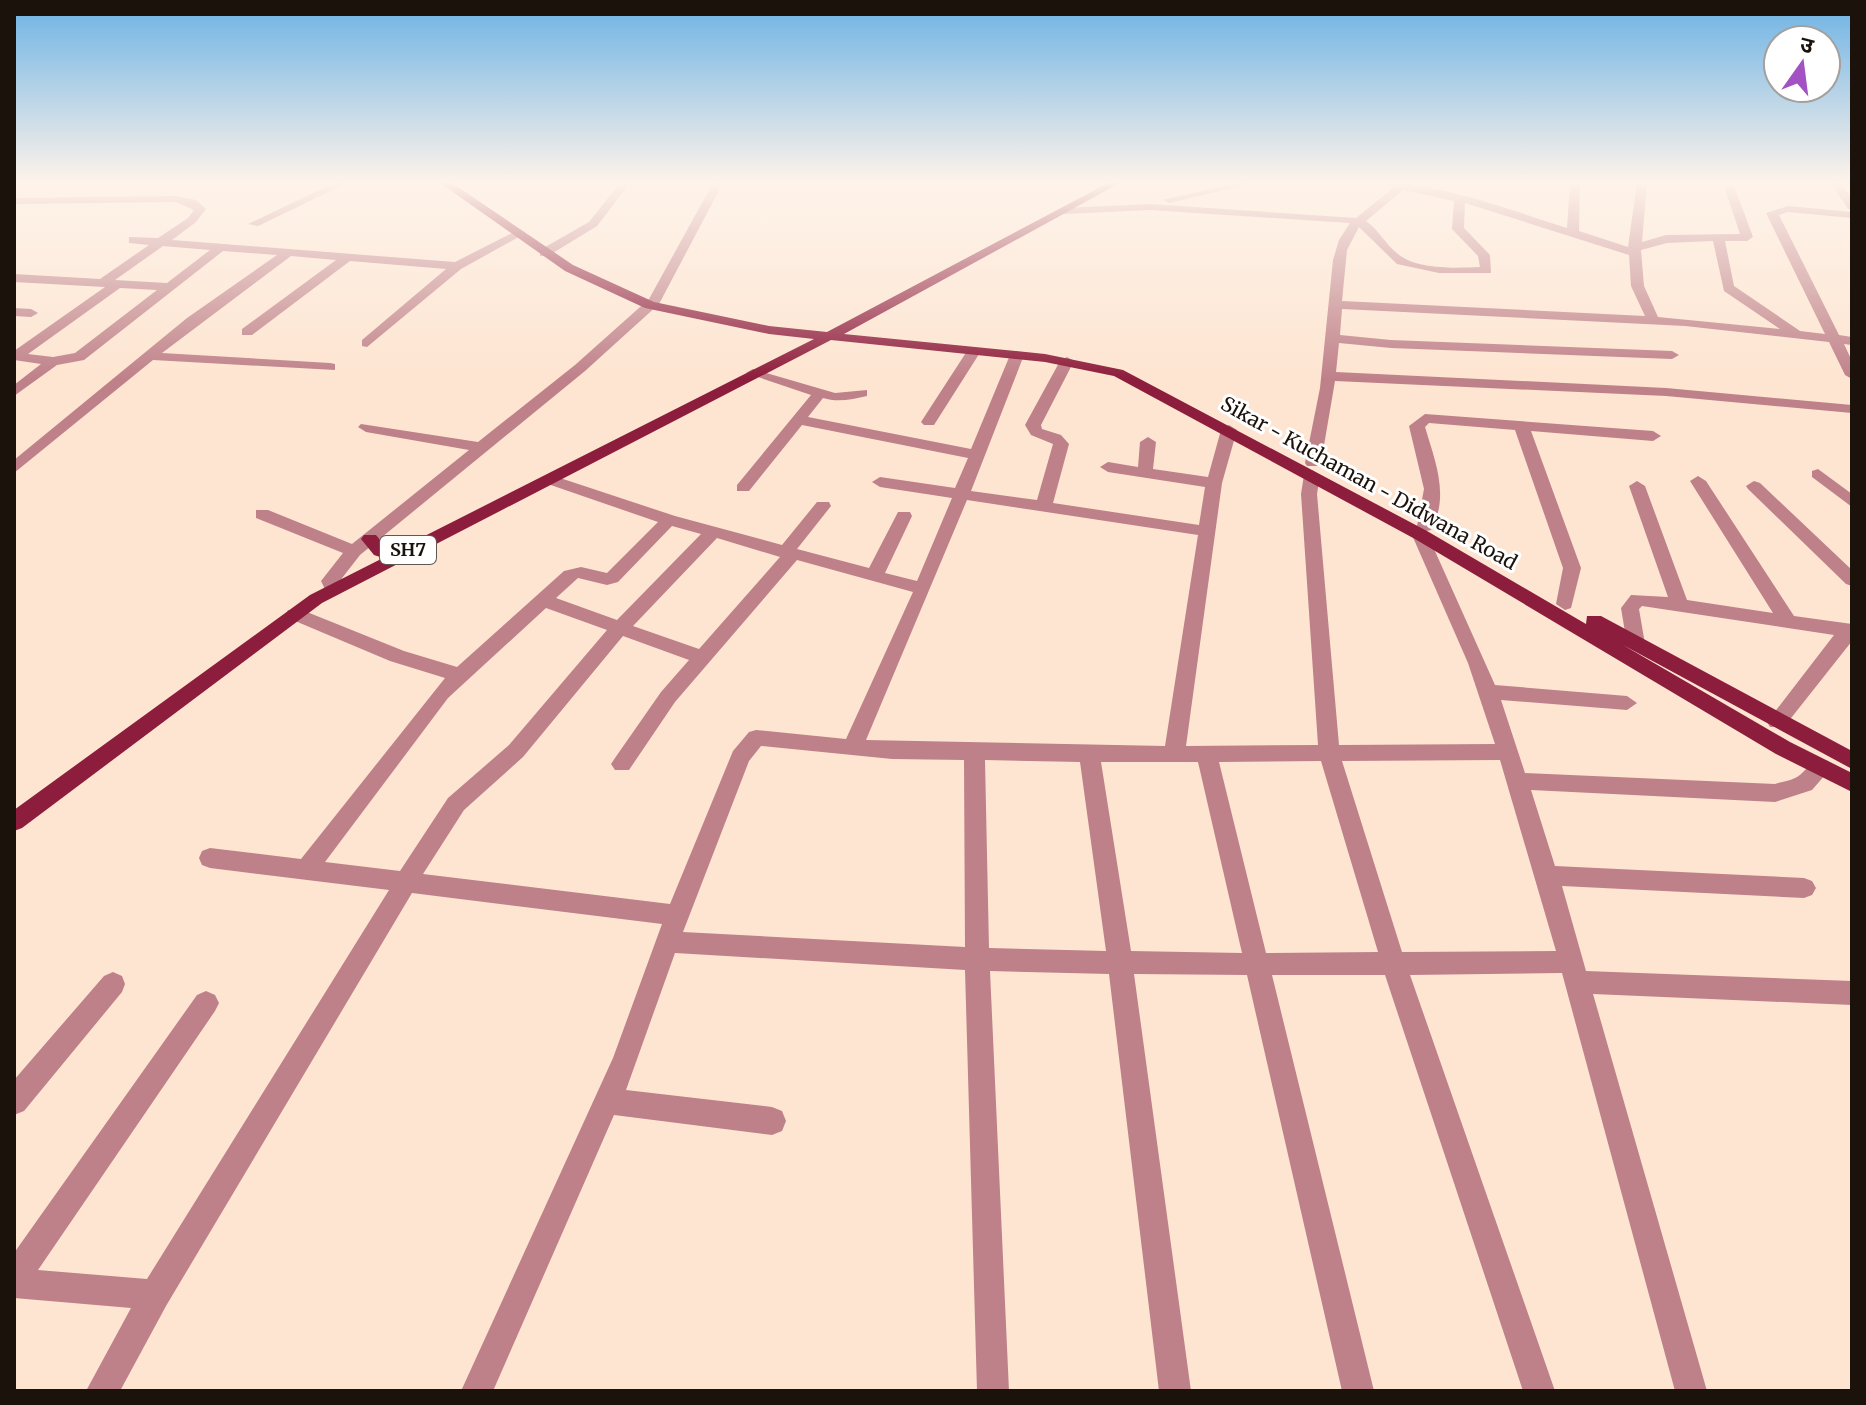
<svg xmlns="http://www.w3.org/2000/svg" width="1866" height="1405" viewBox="0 0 1866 1405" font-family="Merriweather,'Noto Sans Devanagari',serif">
  <rect width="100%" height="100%" fill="#fde5d1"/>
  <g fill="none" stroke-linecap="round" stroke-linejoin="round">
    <!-- minor -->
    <path fill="#bf8189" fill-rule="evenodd" d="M 14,183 L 20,183 L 14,186 Z
      M 334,183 L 347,183 L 258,226 L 248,224 Z
      M 620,183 L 630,183 L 597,226 L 548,256 L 540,256 L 540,250 L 589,222 Z
      M 713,183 L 723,183 L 659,304 L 585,371 L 360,555 L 339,582 L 342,589 L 339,593 L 327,593 L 321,581 L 343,553 L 256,518 L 256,510 L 268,510 L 352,544 L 469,450 L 366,432 L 358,427 L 361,424 L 478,442 L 575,365 L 649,299 Z
      M 1236,183 L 1255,183 L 1169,203 L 1163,200 Z
      M 1381,183 C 1441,183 1507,209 1567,228 L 1570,183 L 1580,183 L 1579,231 L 1628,247 L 1637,183 L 1647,183 L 1642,242 L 1666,235 L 1740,234 L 1723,183 L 1733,183 L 1753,237 L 1747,241 L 1725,241 L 1734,286 L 1800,331 L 1825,334 L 1766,213 L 1788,206 L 1852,212 L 1852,218 L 1788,212 L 1779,215 L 1839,335 L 1852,337 L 1852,345 L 1844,344 L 1852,361 L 1852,379 L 1845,375 L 1829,342 L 1685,326 L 1342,309 L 1340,335 L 1391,340 L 1672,351 L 1679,355 L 1672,359 L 1391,348 L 1339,343 L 1336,372 L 1666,388 L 1852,405 L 1852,413 L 1666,396 L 1335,381 L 1321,463 L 1319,466 L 1307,466 L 1305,463 L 1320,388 L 1333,260 L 1339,240 L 1350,223 L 1150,210 L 1064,214 L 1058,211 L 1064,208 L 1150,204 L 1356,218 L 1393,188 ZM 1403,190 L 1454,201 L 1452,229 L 1478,256 L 1480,267 C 1456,268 1417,270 1398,254 C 1385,244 1379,230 1366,221 ZM 1465,203 L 1629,255 L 1631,286 L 1645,316 L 1342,301 L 1347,250 L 1359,227 L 1397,264 L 1439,273 L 1491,273 L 1490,255 L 1464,228 ZM 1713,241 L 1724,291 L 1780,329 L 1658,317 L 1644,286 L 1641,250 L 1667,243 Z
      M 1831,183 L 1841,183 L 1852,199 L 1852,210 L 1848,209 Z
      M 176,196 L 196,200 L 206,209 L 196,222 L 172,240 L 455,262 L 514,232 L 524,234 L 461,269 L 367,347 L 362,346 L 362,340 L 446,269 L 350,261 L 252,335 L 242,335 L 242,329 L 336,260 L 291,256 L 162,353 L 330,363 L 335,364 L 335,370 L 153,360 L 14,473 L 14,460 L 187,318 L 277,255 L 223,251 L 84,360 L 57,365 L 14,396 L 14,385 L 41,364 L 14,360 L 14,351 L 105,287 L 14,282 L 14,274 L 100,279 L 149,245 L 129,243 L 129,237 L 158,238 L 188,218 L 194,210 L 176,202 L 14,204 L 14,198 ZM 163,246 L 210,250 L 167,283 L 115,280 ZM 120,288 L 157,290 L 75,353 L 53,357 L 28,354 Z
      M 14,308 L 31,309 L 38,313 L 31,317 L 14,316 Z
      M 969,348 L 981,351 L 934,425 L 924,425 L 921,422 Z
      M 1017,351 L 1024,355 L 971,491 L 1037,500 L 1053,444 L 1031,435 L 1025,425 L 1060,361 L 1067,357 L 1074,361 L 1041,425 L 1042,429 L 1061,435 L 1069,444 L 1053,503 L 1199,525 L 1205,487 L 1108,472 L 1100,467 L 1108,462 L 1138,467 L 1140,442 L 1148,437 L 1156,442 L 1153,469 L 1208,477 L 1221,430 L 1229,425 L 1237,430 L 1222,483 L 1186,746 L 1318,745 L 1301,494 L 1304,475 L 1312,470 L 1320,475 L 1317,494 L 1339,745 L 1495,744 L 1468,663 L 1412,535 L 1420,530 L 1417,526 L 1424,489 L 1409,426 L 1425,414 L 1653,431 L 1661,436 L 1653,441 L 1531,431 L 1581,568 L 1571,608 L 1565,610 L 1556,604 L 1563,568 L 1515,430 L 1429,423 L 1425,427 C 1435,461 1450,496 1431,530 L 1426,531 L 1495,685 L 1627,696 L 1637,703 L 1627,710 L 1501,700 L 1525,773 L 1775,784 C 1781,782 1789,781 1795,778 C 1808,772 1811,755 1828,761 L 1832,767 L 1812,790 L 1775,802 L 1531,790 L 1555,866 L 1804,878 L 1812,881 L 1816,888 L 1812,895 L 1804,898 L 1562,886 L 1586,971 L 1852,981 L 1852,1005 L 1593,994 L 1707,1391 L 1675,1391 L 1562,973 L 1410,975 L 1555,1391 L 1523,1391 L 1385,975 L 1272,975 L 1374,1391 L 1342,1391 L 1247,975 L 1134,974 L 1191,1391 L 1159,1391 L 1109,974 L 990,971 L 1009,1391 L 977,1391 L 965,970 L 675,953 L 626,1090 L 772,1107 L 782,1111 L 786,1121 L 782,1131 L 772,1135 L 614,1115 L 493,1391 L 461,1391 L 613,1058 L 662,924 L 412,893 L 166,1306 L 120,1391 L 86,1391 L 131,1308 L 14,1298 L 14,1253 L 197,995 L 206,991 L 215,995 L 219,1003 L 215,1011 L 38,1270 L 147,1279 L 389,890 L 210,868 L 202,865 L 199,858 L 202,851 L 210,848 L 301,859 L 445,678 L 390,661 L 288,618 L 286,614 L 288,610 L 302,610 L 404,651 L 457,667 L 564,571 L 581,567 L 607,573 L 658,522 L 542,482 L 540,479 L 548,474 L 675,516 L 782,545 L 817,502 L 829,502 L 831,506 L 797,549 L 869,568 L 898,512 L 910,512 L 912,516 L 885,573 L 917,581 L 952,498 L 880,487 L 872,482 L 880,477 L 955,488 L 968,458 L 802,425 L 749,491 L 737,491 L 737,485 L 811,395 L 746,373 L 753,369 L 835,393 L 867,390 L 867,396 C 853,399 838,403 823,398 L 808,417 L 971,449 L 1010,355 ZM 967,500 L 1198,535 L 1165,746 L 866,740 ZM 672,526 L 701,534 L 617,620 L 556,598 L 578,578 L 607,585 L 618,582 ZM 717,538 L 780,557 L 699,649 L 633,626 ZM 797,560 L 913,592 L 846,739 L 756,730 L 749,732 L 733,751 L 670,904 L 423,874 L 464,810 L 523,757 L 623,636 L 689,660 L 661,692 L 615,758 L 611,764 L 615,770 L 629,770 L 675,702 ZM 546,608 L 607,630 L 509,745 L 448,798 L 400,871 L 325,862 L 448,698 ZM 761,746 L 892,759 L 964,760 L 965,947 L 683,932 L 749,761 ZM 985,760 L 1080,762 L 1106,951 L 989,948 ZM 1500,760 L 1556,951 L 1402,952 L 1342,761 ZM 1321,761 L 1378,952 L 1266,953 L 1219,762 ZM 1101,762 L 1198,762 L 1242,953 L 1131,951 Z
      M 1818,469 L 1852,494 L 1852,507 L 1812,477 L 1812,471 Z
      M 1698,476 L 1706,481 L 1794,616 L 1852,624 L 1852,641 L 1784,727 L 1770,727 L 1767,722 L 1834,635 L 1642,606 L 1639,609 L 1645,644 L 1636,651 L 1627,644 L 1621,608 L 1631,595 L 1668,597 L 1629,486 L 1637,481 L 1645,486 L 1687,600 L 1773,613 L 1690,481 Z
      M 1754,481 L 1760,483 L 1852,570 L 1852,586 L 1846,584 L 1748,489 L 1746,486 Z
      M 113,972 L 122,976 L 125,984 L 122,992 L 24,1111 L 14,1115 L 14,1080 L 104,976 Z"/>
    <!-- major -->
    <path fill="#8d1d3c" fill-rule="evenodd" d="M 440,183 L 452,183 L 573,265 L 654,302 L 769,326 L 827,332 L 1108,183 L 1120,183 L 844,334 L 1045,354 L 1123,370 L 1427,531 L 1586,624 L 1587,616 L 1601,616 L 1852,751 L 1852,769 L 1623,645 L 1790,742 L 1852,773 L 1852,792 L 1776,754 L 1415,539 L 1114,376 L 1045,362 L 831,340 L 322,603 L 22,828 L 14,831 L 14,810 L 310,595 L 383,558 L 374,555 L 361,539 L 364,535 L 376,535 L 386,547 L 397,550 L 814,339 L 769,334 L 645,308 L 565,271 Z"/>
  </g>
  <!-- sky -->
  <linearGradient id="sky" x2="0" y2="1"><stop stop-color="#6cb2e4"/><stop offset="0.48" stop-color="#fef3ea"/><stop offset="1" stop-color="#fef3ea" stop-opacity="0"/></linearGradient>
  <rect width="1866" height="379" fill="url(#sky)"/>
  <g text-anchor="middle" stroke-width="6" stroke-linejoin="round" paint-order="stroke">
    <!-- shield labels -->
    <rect fill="#fff" stroke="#5f5954" stroke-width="2" x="380" y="536" width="56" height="28" rx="6"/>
    <g font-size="18" font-weight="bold" fill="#1a120b">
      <text x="408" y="556">SH7</text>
    </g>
    <!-- street labels -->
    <g font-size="20" fill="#1a120b" stroke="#fff">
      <text transform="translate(1369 483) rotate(29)" y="7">Sikar - Kuchaman - Didwana Road</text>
    </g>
  </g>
  <!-- border -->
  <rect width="1866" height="1405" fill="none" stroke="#1a120b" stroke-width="32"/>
  <!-- north arrow -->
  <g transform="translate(1802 64) rotate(14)"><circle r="38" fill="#ffffff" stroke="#a3a09d" stroke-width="2"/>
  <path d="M0-6L14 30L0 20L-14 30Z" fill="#a352c3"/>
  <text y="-12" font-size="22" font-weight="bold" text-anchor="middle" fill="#1a120b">उ</text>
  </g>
</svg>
